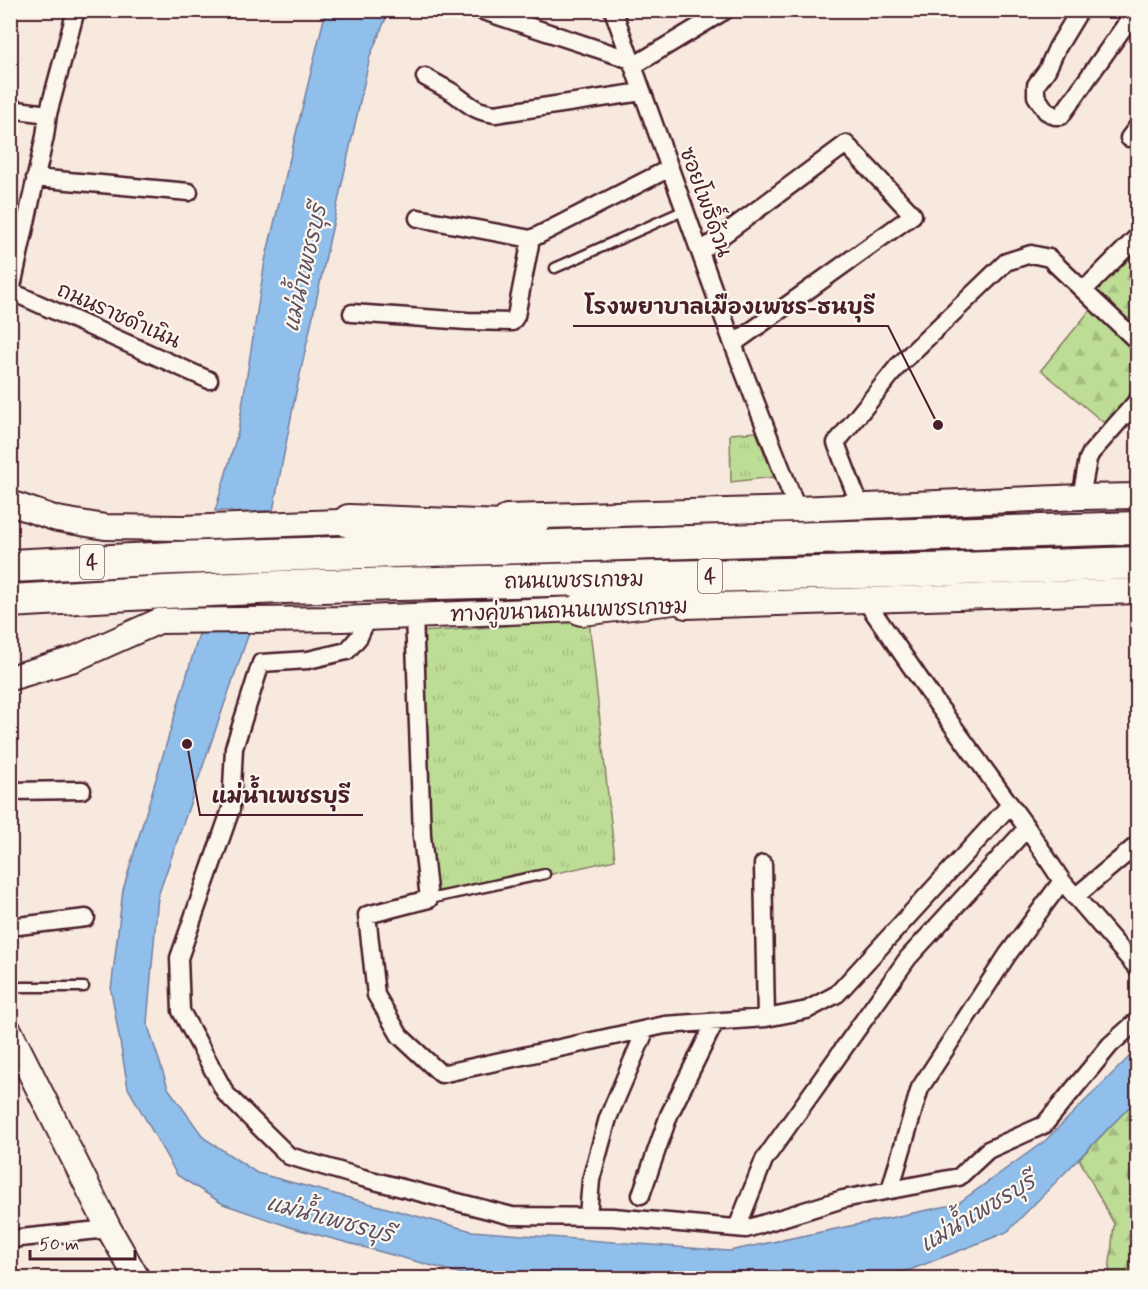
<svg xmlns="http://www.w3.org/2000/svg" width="1148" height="1289" viewBox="0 0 1148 1289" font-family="Mynerve,'Playpen Sans Thai',sans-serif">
  <defs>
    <pattern id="grass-tufts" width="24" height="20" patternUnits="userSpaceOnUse" patternTransform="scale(1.5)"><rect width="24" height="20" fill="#bddd96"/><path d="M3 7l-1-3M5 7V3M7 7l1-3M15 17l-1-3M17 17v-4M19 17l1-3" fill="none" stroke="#a4bd81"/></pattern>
    <pattern id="forest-firs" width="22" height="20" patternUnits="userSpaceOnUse" patternTransform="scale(1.5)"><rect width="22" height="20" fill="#bddd96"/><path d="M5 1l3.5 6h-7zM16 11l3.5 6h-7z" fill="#a4bd81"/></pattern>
  </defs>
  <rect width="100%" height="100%" fill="#f8e9df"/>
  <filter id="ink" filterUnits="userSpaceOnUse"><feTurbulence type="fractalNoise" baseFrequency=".0167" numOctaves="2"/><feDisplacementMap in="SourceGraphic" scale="12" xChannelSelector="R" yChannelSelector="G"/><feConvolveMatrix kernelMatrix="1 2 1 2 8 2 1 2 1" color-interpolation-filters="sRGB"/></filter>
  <g filter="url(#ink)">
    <!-- grass -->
    <path fill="url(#grass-tufts)" stroke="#847e60" stroke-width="1.5" d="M 756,432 L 774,477 L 731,482 L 730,434 Z
      M 589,620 L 615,860 L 422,903 L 421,632 Z"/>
    <!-- forest -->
    <path fill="url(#forest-firs)" stroke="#847e60" stroke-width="1.5" d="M 1137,242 L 1137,395 L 1110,428 L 1041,370 L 1096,303 L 1080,290 Z
      M 1137,1099 L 1137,1274 L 1109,1273 L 1114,1224 L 1079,1159 Z"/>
    <!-- water -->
    <path fill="#90bfeb" stroke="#747f9e" stroke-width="1.5" d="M 326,10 L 389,11 L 370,56 L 295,397 L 273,511 L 215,511 L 238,432 L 265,261 Z
      M 249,633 L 158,896 L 147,1023 L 168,1088 L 204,1138 L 257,1173 L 472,1231 L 729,1251 L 957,1204 L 1046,1140 L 1132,1054 L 1137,1051 L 1137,1099 L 1007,1232 L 910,1270 L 865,1278 L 477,1278 L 293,1228 L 223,1204 L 177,1175 L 128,1088 L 111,990 L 123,890 L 199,634 Z"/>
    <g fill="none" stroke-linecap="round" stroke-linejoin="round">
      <!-- river -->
      <path stroke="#90bfeb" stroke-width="26" d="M 213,643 L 254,477"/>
      <!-- lane casing -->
      <g stroke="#4a1f2b" stroke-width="13">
        <path id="lane" d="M 555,268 L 685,210
          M 429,899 L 545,874
          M 10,988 L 23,987 L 84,987"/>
      </g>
      <!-- street casing -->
      <g stroke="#4a1f2b" stroke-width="21">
        <path id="street" d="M 480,10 L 631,60
          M 613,10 L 733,344 L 797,509
          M 1080,10 L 1057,48 L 1047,70 L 1036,85 L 1036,96 L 1046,111 L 1055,116 L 1061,116 L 1136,10
          M 633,66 L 726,10
          M 425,77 C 434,82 443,87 452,92 C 469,104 473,111 495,114 L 642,92
          M 10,109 L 48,114
          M 1129,138 L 1138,126
          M 35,178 L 189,192
          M 418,218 L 531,239 L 670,168
          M 700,252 L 846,144 L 913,215 L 733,344
          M 1084,290 L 1138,236
          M 10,291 L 209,380
          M 11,291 L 45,136 L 48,114 L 76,10
          M 352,313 L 467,321 L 512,322 L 516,316 L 531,239
          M 1081,497 L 1088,459 L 1091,453 L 1138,400
          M 860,506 L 836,443 L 898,366 L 1006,262 L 1031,254 L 1049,258 L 1138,342
          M 865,600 L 937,704 L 1027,828 L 1062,881 L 1138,969
          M 414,615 L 422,836 L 429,899 L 367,915 L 376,995 L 400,1036 L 441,1074 L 665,1025 L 766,1018 L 807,1010 L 837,994 L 1010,805
          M 368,617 L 359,637 L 347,651 L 308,660 L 261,663 L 234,748 L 231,809 L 179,958 L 181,1011 L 226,1094 L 289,1156 L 363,1178 L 512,1216 L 613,1217 L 746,1229 L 843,1199 L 959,1177 L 988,1150 L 1044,1125 L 1110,1045 L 1138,1020
          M 10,791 L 82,790
          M 763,864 L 766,1018
          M 1075,897 L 1138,844
          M 10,927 L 86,918
          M 890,1190 L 920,1088 L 1008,954 L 1062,881
          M 641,1195 L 669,1115 L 715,1022
          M 588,1216 L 591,1180 L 608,1118 L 646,1029
          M 737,1228 L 764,1160 L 908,958 L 1027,828
          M 10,1239 L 109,1229"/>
      </g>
      <!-- secondary casing -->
      <g stroke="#4a1f2b" stroke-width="28">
        <path id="secondary" d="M 10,503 L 57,519 L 105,527 L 184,528 L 365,521
          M 507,517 L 797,509 L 1081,497 L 1138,496
          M 686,606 L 1138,591
          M 10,678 L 74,659 L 159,621 L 342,619 L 600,608
          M 10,1032 L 109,1229 L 137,1278"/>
      </g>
      <!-- highway casing -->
      <g stroke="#4a1f2b" stroke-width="36">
        <path id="highway" d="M 349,521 L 531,528
          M 10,566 L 173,558 L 1138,528
          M 10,601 L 165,592 L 282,587 L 897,571 L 1138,563
          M 582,609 L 706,594"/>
      </g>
      <!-- lane -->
      <use href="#lane" stroke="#fbf7ec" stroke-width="8"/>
      <!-- street -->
      <use href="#street" stroke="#fbf7ec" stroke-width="16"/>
      <!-- secondary -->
      <use href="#secondary" stroke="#fbf7ec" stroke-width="24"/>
      <!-- highway -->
      <use href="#highway" stroke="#fbf7ec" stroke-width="32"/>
    </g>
  </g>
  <g text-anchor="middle" stroke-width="4.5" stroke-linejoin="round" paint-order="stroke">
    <!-- shield labels -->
    <g fill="#fbf7ec" stroke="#7f6065" stroke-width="1.5">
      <rect x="80" y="545" width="24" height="34" rx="4.5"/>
      <rect x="698" y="559" width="24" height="34" rx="4.5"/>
    </g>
    <g font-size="20" font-weight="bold" fill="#4a1f2b">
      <text x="92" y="569">4</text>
      <text x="710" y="583">4</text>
    </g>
    <!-- street labels -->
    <g font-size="21" fill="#4a1f2b" stroke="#fbf7ec">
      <text transform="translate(706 202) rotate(70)" y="7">ซอยโพธิ์ด้วน</text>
      <text transform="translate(119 315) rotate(24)" y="7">ถนนราชดำเนิน</text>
      <text transform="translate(574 580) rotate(-1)" y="7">ถนนเพชรเกษม</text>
      <text transform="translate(569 610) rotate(-2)" y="7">ทางคู่ขนานถนนเพชรเกษม</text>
    </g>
    <!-- water labels -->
    <g font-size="22" font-style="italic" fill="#5f4f65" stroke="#fbf7ec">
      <text transform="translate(304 268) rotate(-77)" y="8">แม่น้ำเพชรบุรี</text>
      <text transform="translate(977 1212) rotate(-31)" y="8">แม่น้ำเพชรบุรี</text>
      <text transform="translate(330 1218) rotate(15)" y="8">แม่น้ำเพชรบุรี</text>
    </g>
  </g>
  <!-- callouts -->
  <path fill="none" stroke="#4a1f2b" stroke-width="2" d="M938 425L888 326H573M187 744L200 815H363"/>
  <g fill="#4a1f2b" stroke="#fbf7ec" stroke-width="2">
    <circle cx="938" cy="425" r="6"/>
    <circle cx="187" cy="744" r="6"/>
  </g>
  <g font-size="22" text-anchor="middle" font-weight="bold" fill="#4a1f2b" stroke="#fbf7ec" stroke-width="4.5" stroke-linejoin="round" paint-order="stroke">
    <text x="730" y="314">โรงพยาบาลเมืองเพชร-ธนบุรี</text>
    <text x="281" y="803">แม่น้ำเพชรบุรี</text>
  </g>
  <!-- margin -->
  <rect width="1148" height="1289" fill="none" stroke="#fbf7ec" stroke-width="36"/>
  <rect x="18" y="18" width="1112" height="1253" fill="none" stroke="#4a1f2b" stroke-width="2" filter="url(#ink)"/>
  <!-- scale -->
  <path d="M30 1250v9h105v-9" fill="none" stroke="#4a1f2b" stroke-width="3"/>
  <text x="39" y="1250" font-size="18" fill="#4a1f2b" stroke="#fbf7ec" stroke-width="4.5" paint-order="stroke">50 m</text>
</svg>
